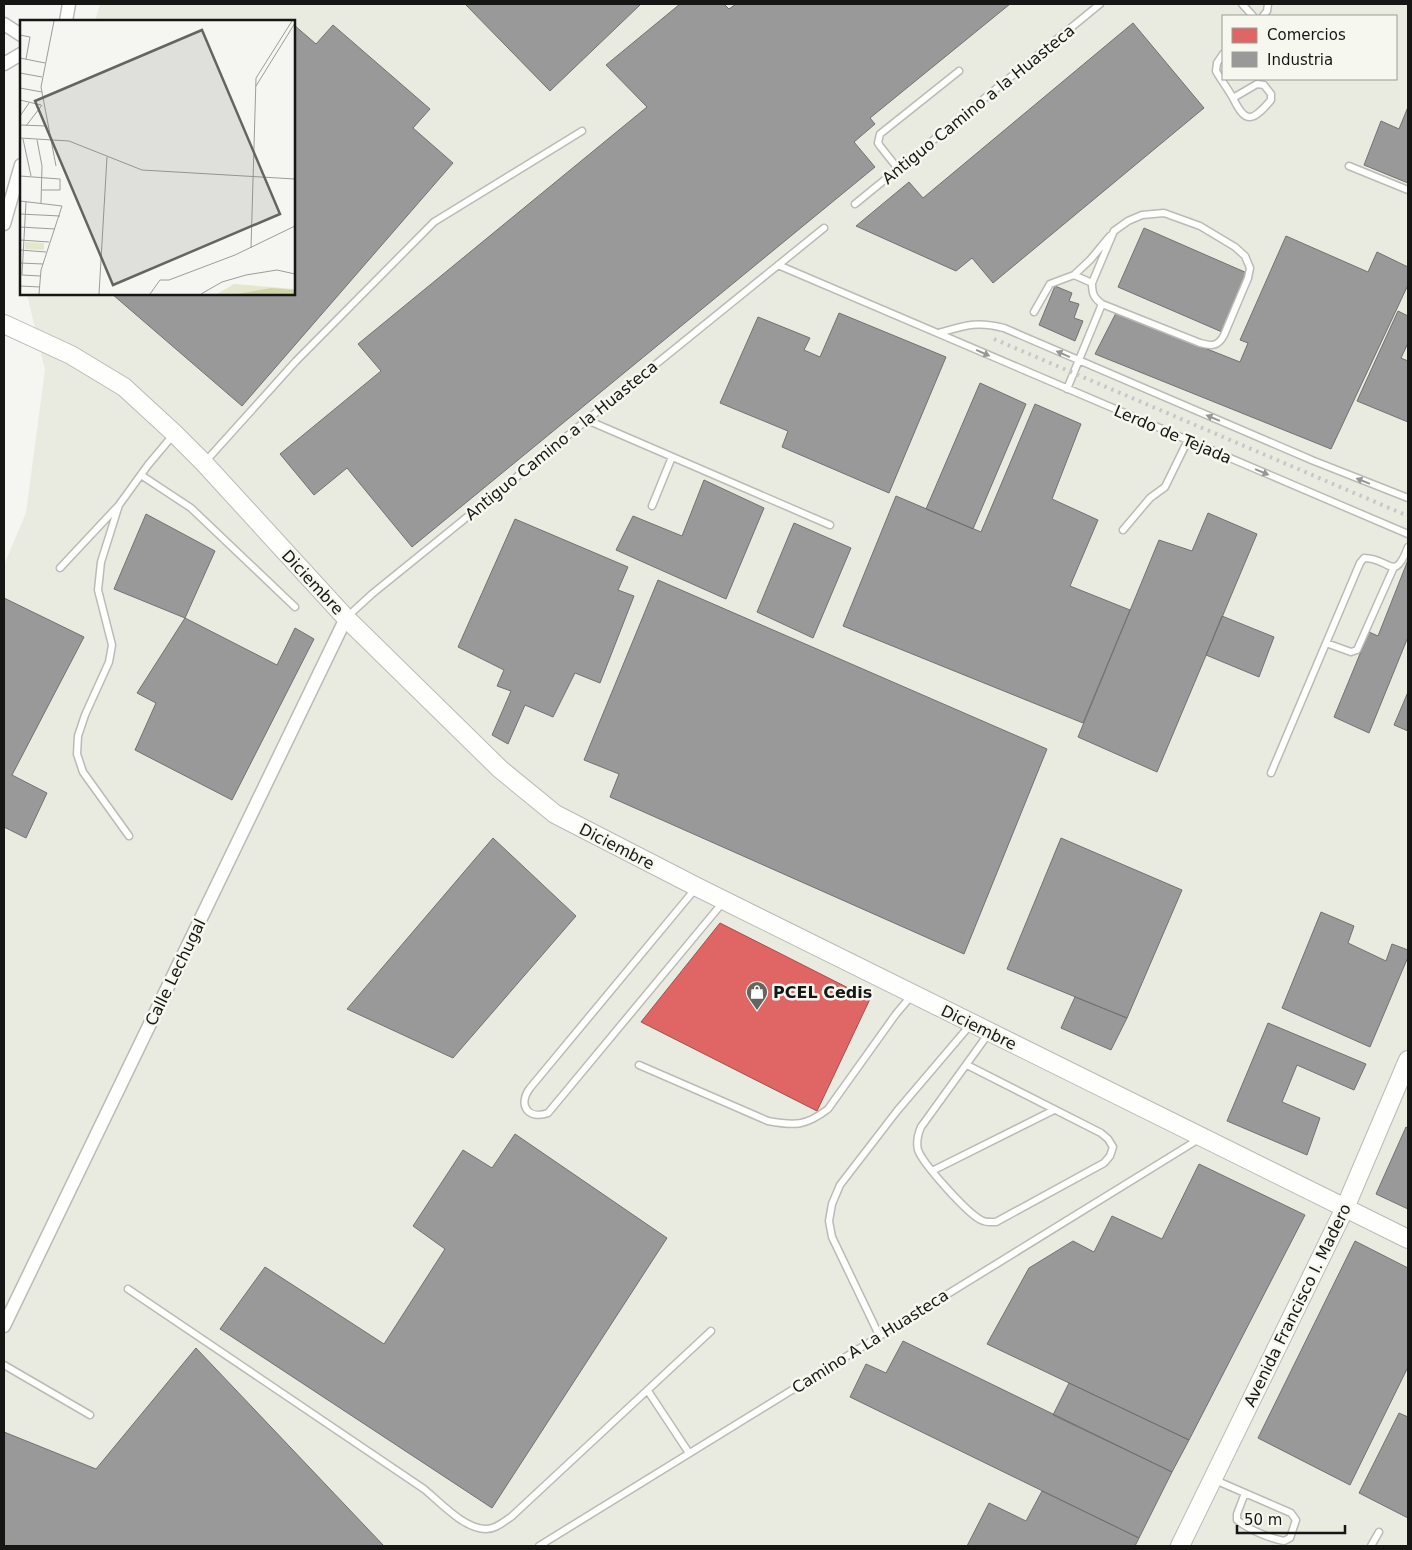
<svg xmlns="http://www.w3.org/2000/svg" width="1412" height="1550" viewBox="0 0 1412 1550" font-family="'DejaVu Sans',sans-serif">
  <rect width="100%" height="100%" fill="#f5f5f1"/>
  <!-- built -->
  <path fill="#e9eae0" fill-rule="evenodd" d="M 100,4 L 1408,4 L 1408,1546 L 4,1546 L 4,565 L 26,513 L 45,370 L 27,294 L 294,294 L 294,21 L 95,21 ZM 1223,16 L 1396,16 L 1396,79 L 1223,79 Z"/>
  <!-- shops -->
  <path fill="#e06666" stroke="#a34e4d" d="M 720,923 L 870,999 L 817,1111 L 641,1022 Z"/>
  <!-- industry -->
  <path fill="#999" stroke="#727271" d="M 465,4 L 641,4 L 550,91 Z
    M 680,4 L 724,4 L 729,9 L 736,4 L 1010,4 L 870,118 L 875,124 L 854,142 L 875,167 L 412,547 L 347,468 L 314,495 L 280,454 L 381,371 L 358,344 L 647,107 L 606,65 Z
    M 1133,23 L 1204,108 L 993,283 L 972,258 L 956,271 L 856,226 L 909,182 L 923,198 Z
    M 294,25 L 316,44 L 333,25 L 430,109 L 413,128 L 453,163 L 242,406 L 112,294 L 294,294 Z
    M 1408,107 L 1408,183 L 1364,165 L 1381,121 L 1399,129 Z
    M 1144,228 L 1247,273 L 1222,332 L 1118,287 Z
    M 1286,236 L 1368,272 L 1377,252 L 1408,267 L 1408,285 L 1331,449 L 1095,354 L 1116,313 L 1240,362 L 1248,343 L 1240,340 Z
    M 1055,286 L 1072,293 L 1069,301 L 1079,304 L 1074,318 L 1083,321 L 1075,341 L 1039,325 Z
    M 1398,311 L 1408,316 L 1408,343 L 1401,358 L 1408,361 L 1408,422 L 1357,401 Z
    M 839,313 L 946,357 L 889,493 L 782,447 L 788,431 L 720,403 L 758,317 L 810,338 L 804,350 L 820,357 Z
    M 980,383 L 1026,404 L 973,529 L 926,509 Z
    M 1035,404 L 1081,424 L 1052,499 L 1098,520 L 1070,586 L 1130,610 L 1083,723 L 843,626 L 896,496 L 981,532 Z
    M 704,480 L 764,508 L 726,599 L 616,550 L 633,516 L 682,536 Z
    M 1208,513 L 1257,534 L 1157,772 L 1078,737 L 1159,540 L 1192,551 Z
    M 146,514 L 215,551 L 185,618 L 114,589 Z
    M 515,519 L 628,567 L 618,590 L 634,596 L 600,683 L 575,673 L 553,717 L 525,705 L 508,744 L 492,735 L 511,691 L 497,686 L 504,670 L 458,647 Z
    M 794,523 L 851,548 L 813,638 L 757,612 Z
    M 1408,560 L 1408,637 L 1369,733 L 1334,717 L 1369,632 L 1378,636 Z
    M 658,580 L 1047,749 L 964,954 L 610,797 L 619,774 L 584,760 Z
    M 4,598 L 84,637 L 12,775 L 47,793 L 26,838 L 4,827 Z
    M 1222,616 L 1274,637 L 1259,677 L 1206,655 Z
    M 185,618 L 277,665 L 295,628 L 314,639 L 232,800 L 135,750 L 156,703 L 137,693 Z
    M 1408,692 L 1408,731 L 1394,725 Z
    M 493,838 L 576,916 L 453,1058 L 347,1009 Z
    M 1061,838 L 1182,890 L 1127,1018 L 1007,969 Z
    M 1321,912 L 1354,926 L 1348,943 L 1386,961 L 1392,944 L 1408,950 L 1408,957 L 1370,1047 L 1282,1008 Z
    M 1075,997 L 1127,1018 L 1111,1050 L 1061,1028 Z
    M 1268,1023 L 1366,1064 L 1354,1090 L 1297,1065 L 1282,1102 L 1320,1118 L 1307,1155 L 1227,1121 Z
    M 1406,1127 L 1408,1128 L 1408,1209 L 1376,1194 Z
    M 515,1134 L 667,1238 L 492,1508 L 220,1329 L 265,1267 L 384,1344 L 445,1249 L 413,1226 L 463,1150 L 492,1168 Z
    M 1199,1164 L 1305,1215 L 1189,1440 L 987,1344 L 1029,1268 L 1073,1241 L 1094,1252 L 1112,1216 L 1162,1239 Z
    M 1355,1241 L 1408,1268 L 1408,1367 L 1350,1485 L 1258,1438 Z
    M 903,1341 L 1172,1472 L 1139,1538 L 850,1397 L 866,1364 L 886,1373 Z
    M 196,1348 L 384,1546 L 4,1546 L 4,1432 L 96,1469 Z
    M 1069,1383 L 1189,1440 L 1172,1472 L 1053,1415 Z
    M 1399,1413 L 1408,1417 L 1408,1518 L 1359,1493 Z
    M 1042,1491 L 1139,1538 L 1135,1546 L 967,1546 L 989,1503 L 1026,1521 Z"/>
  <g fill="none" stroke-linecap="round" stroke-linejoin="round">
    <!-- lane casing -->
    <g stroke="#babbb7" stroke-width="9">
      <path id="lane" d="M 1242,4 L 1253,16
        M 1263,16 L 1267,11 L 1268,4
        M 1223,54 L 1217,63 L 1216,71 C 1221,80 1228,89 1233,98 C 1246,125 1253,121 1271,100 L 1271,94 L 1264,85 L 1257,84 L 1233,98
        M 1349,166 L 1408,190
        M 899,170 L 880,146 L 878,143 L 880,134 L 959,71
        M 855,204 L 1100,4
        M 1164,213 L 1200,226 L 1235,247 L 1245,256 L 1250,268 L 1248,278 L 1224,335 C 1218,347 1211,346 1200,343 L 1102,304 C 1094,298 1092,294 1092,283 L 1114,231 L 1128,221 L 1142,215 Z
        M 778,265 L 1408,534
        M 1074,275 L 1092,283
        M 1034,312 L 1050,284 L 1074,275 L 1090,260 L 1110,236
        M 939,333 C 966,325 977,321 1004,328 L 1314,461 L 1408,498
        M 1067,389 L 1102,304
        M 587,420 L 830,525
        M 205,462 L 296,361 L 434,222 L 582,131
        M 141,475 L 191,508 L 295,607
        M 119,505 L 101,562 L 98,590 L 112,645 L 109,662 L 85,715 L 78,736 L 77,754 L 83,772 L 129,836
        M 652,506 L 672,457
        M 1123,530 L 1150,498 L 1165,487 L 1188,440
        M 60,568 L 119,505 L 148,465 L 174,434
        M 347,617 L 372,594 L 824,228
        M 1326,643 L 1351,652 L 1357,650 L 1394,567
        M 1271,773 L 1360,563 L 1364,558 C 1390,558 1394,584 1408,547
        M 696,888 L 530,1088 C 517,1106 529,1120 548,1113 L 724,901
        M 639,1065 L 768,1121 C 795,1126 806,1126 828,1109 L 896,1014 L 912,995
        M 967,1065 L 1101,1133 L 1108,1139 L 1113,1147 L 1110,1156 L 1104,1163 L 996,1222 C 991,1222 986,1223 981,1220 C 967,1213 923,1164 918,1150 C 916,1142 918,1134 921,1127 L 989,1033
        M 932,1171 L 1054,1110
        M 128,1289 L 424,1489 C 440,1502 464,1529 486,1529 C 496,1529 503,1522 511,1517 L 711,1331
        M 879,1335 L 832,1237 L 829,1221 L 832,1204 L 840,1185 L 897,1111 L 971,1024
        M 4,1365 L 90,1415
        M 648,1391 L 689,1453
        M 1215,1480 L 1291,1513 L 1296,1520 L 1290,1538 L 1284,1541 C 1269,1538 1249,1530 1237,1520 L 1237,1514 L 1245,1493
        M 539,1546 L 1199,1139
        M 1371,1546 L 1379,1532"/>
    </g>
    <!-- street casing -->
    <g stroke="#babbb7" stroke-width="15">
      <path id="street" d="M 66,21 L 69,4
        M 4,24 L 21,35
        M 4,64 L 21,54
        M 4,224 L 21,165
        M 4,1326 L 346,618"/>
    </g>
    <!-- secondary casing -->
    <g stroke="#babbb7" stroke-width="20">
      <path id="secondary" d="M 4,324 L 71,355 L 124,387 L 174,433 L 204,463 L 346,618 L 500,769 L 555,814 L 697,887 L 1408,1239
        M 1180,1546 L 1345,1208 L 1408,1060"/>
    </g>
    <!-- lane -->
    <use href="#lane" stroke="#fefefd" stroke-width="6"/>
    <!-- street -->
    <use href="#street" stroke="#fefefd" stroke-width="12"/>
    <!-- secondary -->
    <use href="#secondary" stroke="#fefefd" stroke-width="18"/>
    <!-- rail -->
    <path stroke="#c7c7c6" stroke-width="4" stroke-dasharray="2.5 5" stroke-linecap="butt" d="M 994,339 L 1408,516"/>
  </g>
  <!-- one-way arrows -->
  <defs><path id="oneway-solid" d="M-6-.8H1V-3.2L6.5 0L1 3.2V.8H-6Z" transform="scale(1.25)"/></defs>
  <g fill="#969694">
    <use href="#oneway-solid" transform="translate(983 353) rotate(24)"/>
    <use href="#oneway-solid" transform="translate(1063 354) rotate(-156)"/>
    <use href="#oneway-solid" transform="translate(1213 418) rotate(-157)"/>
    <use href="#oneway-solid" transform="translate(1262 472) rotate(23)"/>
    <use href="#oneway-solid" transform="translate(1363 481) rotate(-158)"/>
  </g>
  <!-- icons -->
  <defs>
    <g id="shop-pin" transform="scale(1.125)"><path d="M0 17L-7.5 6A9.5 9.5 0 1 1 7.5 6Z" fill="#646561" stroke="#f6f7ef"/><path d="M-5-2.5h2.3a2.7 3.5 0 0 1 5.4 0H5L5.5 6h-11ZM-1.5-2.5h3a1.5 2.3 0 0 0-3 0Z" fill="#fff"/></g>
  </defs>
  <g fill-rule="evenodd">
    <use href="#shop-pin" x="757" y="992"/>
  </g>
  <g text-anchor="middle" stroke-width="5" stroke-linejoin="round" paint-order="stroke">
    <!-- street labels -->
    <g font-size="16" fill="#161714" stroke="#f6f7ef">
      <text transform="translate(978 104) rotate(-39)" y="6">Antiguo Camino a la Huasteca</text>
      <text transform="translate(1173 434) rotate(23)" y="6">Lerdo de Tejada</text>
      <text transform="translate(561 440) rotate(-39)" y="6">Antiguo Camino a la Huasteca</text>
      <text transform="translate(313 582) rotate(47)" y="6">Diciembre</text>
      <text transform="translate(617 846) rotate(27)" y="6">Diciembre</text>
      <text transform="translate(175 972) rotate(-64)" y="6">Calle Lechugal</text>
      <text transform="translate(979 1027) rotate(26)" y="6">Diciembre</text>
      <text transform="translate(1297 1305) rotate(-64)" y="6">Avenida Francisco I. Madero</text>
      <text transform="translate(870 1341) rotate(-32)" y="6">Camino A La Huasteca</text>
    </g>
    <!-- poi labels -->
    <g font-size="16" font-weight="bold" fill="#161714" stroke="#f6f7ef" text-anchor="start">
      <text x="773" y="998">PCEL Cedis</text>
    </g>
  </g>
  <!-- overview -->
  <g transform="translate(20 20)">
    <rect width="275" height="275" fill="#f5f5f1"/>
    <path d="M 5,222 L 24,223 L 24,230 L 5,229 ZM 214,264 L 275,269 L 275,274 L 197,274 Z" fill="#e4e7ce"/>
    <path d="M 251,268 L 275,270 L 275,274 L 217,274 Z" fill="#d0d4a7"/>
    <path fill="none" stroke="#9c9c99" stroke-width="1" d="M 34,1 L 21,67 L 36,146M 0,15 L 10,17 L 6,39M 0,38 L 25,43M 0,53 L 22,57M 236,66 L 275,3M 0,68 L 22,72M 0,80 L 21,85M 0,96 L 9,83M 0,105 L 27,106M 6,106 L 22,85M 0,118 L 49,121 L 122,150 L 275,159M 3,119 L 11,156M 17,120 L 22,146 L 21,183M 0,156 L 40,159 L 40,170 L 22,170M 0,181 L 42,186 L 21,250 L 19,274M 0,194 L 40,196M 0,207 L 35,209M 0,220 L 29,222M 231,228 L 236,58 L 272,1M 0,230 L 26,232M 0,243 L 23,244M 2,255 L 6,182M 2,255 L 20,256M 0,266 L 20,267M 79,274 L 87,137M 130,274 L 140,260 L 149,260 L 215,235 L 275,206M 181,274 L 202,262 L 226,255 L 257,250 L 275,254"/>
    <path fill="#646561" fill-opacity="0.15" stroke="#646561" stroke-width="2.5" d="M 182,10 L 260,194 L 93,265 L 15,81 Z"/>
    <rect width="275" height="275" fill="none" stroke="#161714" stroke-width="2.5"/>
  </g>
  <!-- border -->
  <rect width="1412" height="1550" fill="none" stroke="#161714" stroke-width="10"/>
  <!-- legend -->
  <rect x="1222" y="15" width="175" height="65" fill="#f6f7ef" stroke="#9c9d97"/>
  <rect x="1232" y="28" width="25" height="15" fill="#e06666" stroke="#9c9d97"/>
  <text x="1267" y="40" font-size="15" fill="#161714">Comercios</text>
  <rect x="1232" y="52" width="25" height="15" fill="#999999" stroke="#9c9d97"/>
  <text x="1267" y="65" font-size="15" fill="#161714">Industria</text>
  <!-- scale -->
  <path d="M1237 1525v8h108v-8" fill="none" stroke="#161714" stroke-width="2.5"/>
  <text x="1244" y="1525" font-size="15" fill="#161714" stroke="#f6f7ef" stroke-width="4" paint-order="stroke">50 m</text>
</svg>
